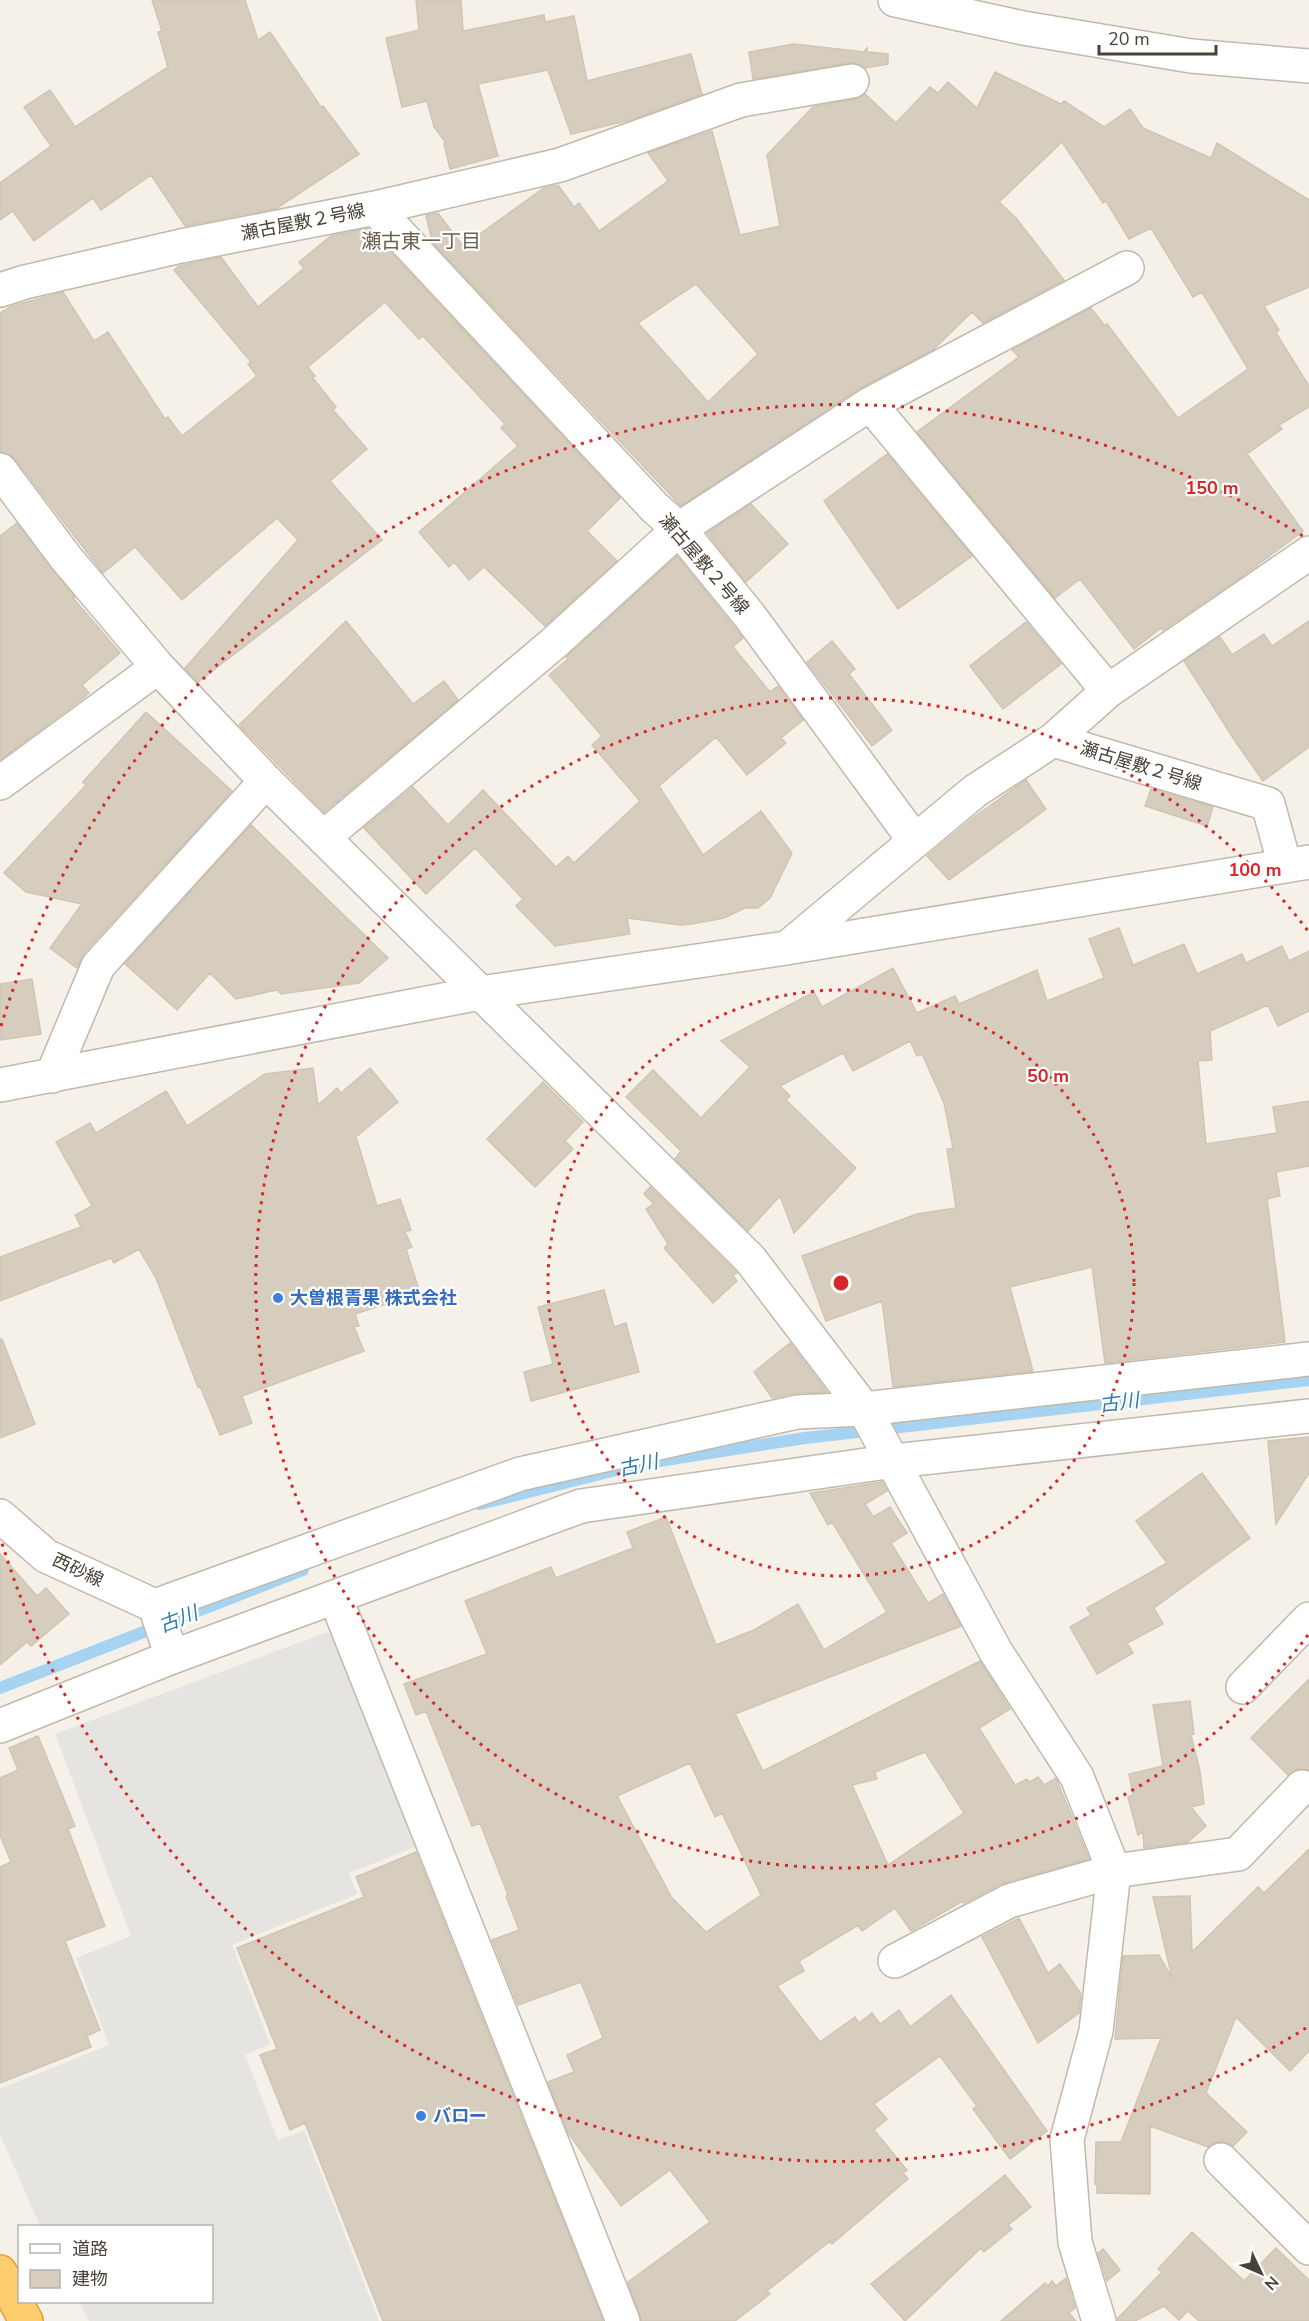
<svg xmlns="http://www.w3.org/2000/svg" width="1309" height="2321" viewBox="0 0 1309 2321" font-family="'Nunito Sans','Noto Sans JP',sans-serif">
  <rect width="100%" height="100%" fill="#f5f1e9"/>
  <!-- parking -->
  <path fill="#e6e4e1" d="M 327,1632 L 343,1645 L 418,1846 L 349,1873 L 357,1894 L 232,1945 L 270,2044 L 245,2055 L 278,2140 L 304,2130 L 379,2321 L 89,2321 L 79,2302 L 212,2302 L 212,2226 L 40,2226 L 0,2135 L 0,2089 L 109,2045 L 76,1958 L 131,1936 L 55,1734 Z"/>
  <g fill="none" stroke-linecap="round" stroke-linejoin="round">
    <!-- stream -->
    <path stroke="#a6d3f1" stroke-width="12" d="M 480,1504 L 640,1464 L 805,1438 L 1309,1380
      M 0,1688 L 303,1570"/>
  </g>
  <!-- building -->
  <path fill="#d7cdbf" stroke="#d1c5b2" stroke-width="1.5" fill-rule="evenodd" d="M 152,0 L 245,0 L 258,40 L 270,32 L 321,107 L 323,106 L 359,154 L 277,208 L 185,226 L 151,175 L 101,210 L 93,198 L 34,241 L 13,211 L 0,220 L 0,183 L 51,146 L 24,107 L 50,90 L 75,127 L 168,67 L 158,32 L 162,31 Z
    M 416,0 L 461,0 L 463,31 L 544,15 L 545,22 L 574,16 L 587,81 L 691,54 L 702,94 L 630,120 L 571,134 L 548,70 L 478,84 L 498,156 L 450,169 L 444,144 L 446,143 L 434,127 L 427,101 L 402,107 L 386,38 L 419,30 Z
    M 794,44 L 864,52 L 867,48 L 867,52 L 888,54 L 888,64 L 865,68 L 858,63 L 849,63 L 753,79 L 749,52 Z
    M 995,72 L 1061,104 L 1064,101 L 1104,127 L 1130,109 L 1143,128 L 1211,158 L 1217,143 L 1309,200 L 1309,287 L 1264,306 L 1279,330 L 1276,333 L 1309,386 L 1309,407 L 1279,425 L 1282,429 L 1247,454 L 1303,531 L 1241,577 L 1163,630 L 1161,628 L 1134,649 L 1080,579 L 1055,598 L 917,432 L 1019,357 L 1012,350 L 1091,308 L 1105,326 L 1107,324 L 1178,418 L 1248,369 L 1202,292 L 1193,297 L 1151,228 L 1129,239 L 1106,201 L 1103,203 L 1062,142 L 999,202 L 1016,218 L 1064,280 L 983,323 L 972,312 L 933,350 L 860,388 L 681,506 L 432,242 L 426,215 L 438,213 L 463,246 L 544,188 L 558,185 L 574,207 L 579,203 L 599,231 L 668,181 L 648,153 L 712,131 L 740,235 L 780,226 L 767,155 L 813,107 L 855,99 L 865,94 L 896,123 L 930,87 L 938,93 L 948,82 L 977,108 ZM 696,284 L 758,354 L 708,402 L 638,323 Z
    M 368,228 L 620,498 L 587,531 L 617,561 L 545,626 L 484,567 L 469,580 L 454,562 L 449,567 L 419,532 L 518,446 L 501,428 L 505,424 L 423,336 L 419,339 L 385,302 L 308,367 L 315,376 L 312,377 L 336,407 L 333,410 L 367,449 L 330,481 L 382,540 L 198,682 L 185,668 L 298,540 L 277,518 L 182,600 L 135,547 L 103,573 L 15,459 L 8,453 L 0,452 L 0,313 L 12,306 L 63,292 L 94,341 L 108,332 L 165,419 L 168,417 L 182,436 L 257,376 L 248,364 L 251,362 L 174,270 L 179,266 L 221,257 L 258,307 L 304,268 L 299,262 L 331,236 Z
    M 887,454 L 972,556 L 898,609 L 824,501 Z
    M 751,504 L 788,544 L 746,582 L 707,533 Z
    M 17,523 L 75,597 L 73,598 L 120,653 L 82,685 L 89,693 L 82,699 L 0,760 L 0,536 Z
    M 677,556 L 743,638 L 733,647 L 770,692 L 778,686 L 803,720 L 781,738 L 786,743 L 747,775 L 716,737 L 659,786 L 703,855 L 761,811 L 792,853 L 770,898 L 758,908 L 745,908 L 724,918 L 692,924 L 680,925 L 627,918 L 630,934 L 555,946 L 516,906 L 523,899 L 475,848 L 426,894 L 364,828 L 413,787 L 448,825 L 483,790 L 556,867 L 568,856 L 574,863 L 640,801 L 592,745 L 602,736 L 549,675 L 568,659 L 566,657 Z
    M 346,621 L 413,704 L 444,681 L 458,700 L 324,812 L 239,725 Z
    M 1309,621 L 1309,747 L 1263,781 L 1235,741 L 1184,661 L 1220,637 L 1232,655 L 1264,634 L 1272,646 Z
    M 1026,622 L 1061,664 L 1003,709 L 970,666 Z
    M 832,641 L 855,669 L 849,674 L 892,730 L 872,746 L 807,662 Z
    M 146,712 L 232,791 L 84,953 L 77,968 L 50,948 L 82,904 L 26,892 L 4,873 L 86,785 L 83,782 Z
    M 1026,780 L 1046,809 L 949,880 L 927,856 L 974,817 Z
    M 1151,789 L 1213,807 L 1207,826 L 1145,806 Z
    M 251,825 L 388,958 L 359,983 L 281,994 L 277,990 L 236,999 L 210,973 L 177,1010 L 125,964 Z
    M 1119,928 L 1133,965 L 1184,944 L 1197,974 L 1242,954 L 1246,963 L 1282,946 L 1289,961 L 1309,951 L 1309,1011 L 1278,1026 L 1268,1005 L 1210,1031 L 1212,1060 L 1198,1061 L 1206,1144 L 1277,1133 L 1273,1107 L 1309,1101 L 1309,1166 L 1276,1172 L 1280,1196 L 1267,1199 L 1285,1342 L 1105,1363 L 1092,1267 L 1010,1287 L 1033,1371 L 893,1387 L 882,1301 L 826,1321 L 802,1256 L 917,1214 L 956,1208 L 947,1149 L 953,1148 L 944,1103 L 922,1054 L 917,1056 L 910,1041 L 853,1071 L 843,1053 L 780,1086 L 790,1096 L 786,1100 L 856,1168 L 794,1233 L 780,1196 L 748,1231 L 675,1159 L 681,1151 L 626,1097 L 653,1070 L 701,1118 L 750,1067 L 721,1041 L 814,992 L 822,1007 L 893,968 L 917,1013 L 955,996 L 959,1004 L 1037,970 L 1047,1001 L 1104,978 L 1089,939 Z
    M 32,979 L 41,1034 L 0,1040 L 0,984 Z
    M 313,1068 L 318,1105 L 337,1088 L 341,1093 L 370,1068 L 398,1102 L 356,1137 L 377,1206 L 400,1199 L 411,1230 L 405,1232 L 412,1247 L 406,1249 L 420,1293 L 355,1314 L 359,1326 L 354,1327 L 364,1351 L 242,1396 L 252,1423 L 220,1435 L 200,1386 L 198,1387 L 156,1278 L 139,1249 L 114,1263 L 111,1258 L 0,1301 L 0,1257 L 81,1227 L 75,1215 L 92,1206 L 56,1142 L 90,1123 L 96,1133 L 166,1091 L 187,1126 L 265,1074 Z
    M 543,1082 L 583,1122 L 565,1141 L 573,1149 L 535,1187 L 487,1139 Z
    M 650,1187 L 737,1273 L 733,1276 L 737,1281 L 713,1303 L 664,1248 L 668,1244 L 646,1209 L 654,1204 L 644,1194 Z
    M 604,1290 L 614,1327 L 626,1323 L 639,1372 L 531,1401 L 524,1372 L 553,1364 L 538,1307 Z
    M 0,1339 L 2,1339 L 35,1424 L 0,1438 Z
    M 790,1343 L 827,1392 L 796,1393 L 772,1398 L 754,1372 Z
    M 1309,1437 L 1309,1473 L 1276,1524 L 1268,1441 Z
    M 1202,1473 L 1250,1538 L 1154,1608 L 1163,1624 L 1127,1643 L 1133,1653 L 1097,1674 L 1070,1627 L 1091,1615 L 1087,1608 L 1167,1563 L 1136,1521 Z
    M 882,1482 L 887,1491 L 865,1504 L 873,1517 L 890,1507 L 907,1533 L 891,1543 L 928,1603 L 943,1594 L 961,1626 L 735,1714 L 763,1771 L 980,1661 L 1010,1709 L 979,1728 L 1015,1785 L 1027,1779 L 1029,1782 L 1038,1777 L 1044,1785 L 1056,1778 L 1089,1859 L 1000,1884 L 964,1903 L 963,1901 L 911,1931 L 895,1908 L 862,1931 L 858,1925 L 799,1961 L 804,1971 L 777,1986 L 820,2042 L 855,2017 L 859,2023 L 872,2013 L 880,2024 L 899,2010 L 910,2027 L 951,1995 L 1047,2131 L 1010,2159 L 973,2109 L 977,2106 L 940,2056 L 874,2104 L 887,2119 L 874,2130 L 907,2170 L 903,2173 L 908,2179 L 832,2244 L 830,2241 L 767,2291 L 770,2294 L 735,2321 L 641,2321 L 628,2282 L 710,2222 L 670,2170 L 621,2206 L 568,2133 L 548,2082 L 574,2072 L 567,2055 L 603,2038 L 581,1982 L 518,2005 L 492,1940 L 519,1930 L 506,1896 L 508,1895 L 480,1823 L 472,1826 L 426,1711 L 416,1715 L 404,1684 L 487,1654 L 465,1601 L 551,1567 L 556,1578 L 633,1548 L 627,1532 L 666,1517 L 716,1645 L 754,1630 L 798,1604 L 824,1650 L 887,1612 L 832,1522 L 828,1525 L 810,1493 ZM 925,1752 L 964,1813 L 888,1865 L 852,1785 L 877,1779 L 875,1772 ZM 690,1763 L 715,1817 L 722,1813 L 761,1895 L 706,1932 L 672,1898 L 617,1796 Z
    M 0,1554 L 37,1596 L 46,1588 L 69,1614 L 31,1646 L 27,1642 L 0,1665 Z
    M 1309,1679 L 1309,1770 L 1297,1769 L 1288,1775 L 1251,1738 Z
    M 1190,1701 L 1194,1734 L 1191,1735 L 1200,1771 L 1204,1804 L 1191,1807 L 1206,1826 L 1188,1842 L 1144,1848 L 1143,1832 L 1138,1835 L 1128,1797 L 1133,1795 L 1129,1774 L 1163,1766 L 1153,1705 Z
    M 38,1736 L 75,1826 L 68,1829 L 105,1926 L 65,1941 L 100,2030 L 87,2036 L 91,2047 L 0,2083 L 0,1867 L 11,1862 L 0,1835 L 0,1778 L 18,1770 L 9,1748 Z
    M 1309,1849 L 1309,2051 L 1290,2071 L 1236,2017 L 1206,2093 L 1247,2132 L 1233,2146 L 1225,2142 L 1217,2142 L 1208,2147 L 1150,2126 L 1150,2194 L 1097,2193 L 1097,2183 L 1095,2184 L 1096,2142 L 1121,2142 L 1161,2038 L 1115,2039 L 1123,1956 L 1159,1955 L 1172,1978 L 1153,1897 L 1190,1896 L 1192,1952 L 1258,1887 L 1264,1893 Z
    M 416,1852 L 603,2321 L 383,2321 L 305,2123 L 290,2130 L 260,2055 L 277,2049 L 237,1948 L 364,1897 L 356,1877 Z
    M 1019,1918 L 1048,1973 L 1060,1964 L 1081,1994 L 1079,2013 L 1038,2043 L 982,1937 Z
    M 1005,2175 L 1031,2207 L 1008,2225 L 1012,2229 L 984,2252 L 981,2248 L 905,2321 L 871,2284 Z
    M 1192,2232 L 1244,2281 L 1276,2248 L 1309,2280 L 1309,2321 L 1199,2321 L 1188,2311 L 1179,2320 L 1164,2306 L 1135,2321 L 1117,2321 L 1117,2319 L 1162,2272 L 1158,2269 Z
    M 1103,2249 L 1120,2270 L 1107,2281 L 1098,2253 Z
    M 1066,2278 L 1075,2308 L 1069,2313 L 1076,2321 L 1001,2321 L 1045,2283 L 1048,2286 L 1052,2281 L 1056,2286 Z"/>
  <g fill="none" stroke-linecap="round" stroke-linejoin="round">
    <!-- minor casing -->
    <g stroke="#c0b9ac" stroke-width="36">
      <path id="minor" d="M 895,0 L 1023,28 L 1191,56 L 1309,66
        M 375,208 L 655,508 L 679,529 L 749,615 L 915,841
        M 0,290 L 25,282 L 181,246 L 375,208 L 560,165 L 741,100 L 852,81
        M 870,404 L 1108,691
        M 0,470 L 66,558 L 158,667 L 266,781 L 750,1259 L 864,1409 L 996,1652 L 1077,1777 L 1114,1871 L 1096,2031 L 1067,2139 L 1075,2242 L 1099,2321
        M 1053,740 L 1268,804 L 1285,866
        M 0,783 L 158,667
        M 324,837 L 554,643 L 679,529 L 870,404 L 1127,268
        M 787,948 L 975,791 L 1053,740 L 1108,691 L 1309,553
        M 52,1076 L 98,966 L 266,781
        M 0,1085 L 480,993 L 786,948 L 1309,862
        M 0,1516 L 46,1556 L 155,1606 L 172,1657
        M 335,1597 L 623,2321
        M 155,1606 L 520,1474 L 797,1412 L 864,1409 L 1309,1359
        M 1243,1687 L 1309,1619
        M 0,1726 L 172,1657 L 581,1506 L 894,1461 L 1309,1416
        M 895,1961 L 1009,1901 L 1114,1871 L 1238,1854 L 1302,1787
        M 1221,2160 L 1309,2248"/>
    </g>
    <!-- highway casing -->
    <g stroke="#dfa13a" stroke-width="36">
      <path id="highway" d="M 0,2272 L 26,2321"/>
    </g>
    <!-- minor -->
    <use href="#minor" stroke="#fff" stroke-width="33"/>
    <!-- highway -->
    <use href="#highway" stroke="#fecd6b" stroke-width="33"/>
  </g>
  <!-- distance rings -->
  <g fill="none" stroke="#d62828" stroke-width="3" stroke-dasharray="3 6">
    <circle cx="841" cy="1283" r="293"/>
    <path d="M1308 1635A585 585 0 1 1 1308 931"/>
    <path d="M1306 2028A878 878 0 0 1 1 1540M1 1026A878 878 0 0 1 1306 538"/>
  </g>
  <!-- markers -->
  <g fill="#3f7fe0" stroke="#fff" stroke-width="2">
    <circle cx="278" cy="1298" r="6"/>
    <circle cx="421" cy="2116" r="6"/>
  </g>
  <g text-anchor="middle" stroke-width="4.5" stroke-linejoin="round" paint-order="stroke">
    <!-- street labels -->
    <g font-size="18" fill="#494237" stroke="#fff">
      <text transform="translate(303 222) rotate(-11)" y="6">瀬古屋敷２号線</text>
      <text transform="translate(704 564) rotate(49)" y="6">瀬古屋敷２号線</text>
      <text transform="translate(1141 766) rotate(17)" y="6">瀬古屋敷２号線</text>
      <text transform="translate(78 1570) rotate(25)" y="6">西砂線</text>
    </g>
    <!-- shop labels -->
    <g font-size="18" font-weight="bold" fill="#366cbe" stroke="#fff" text-anchor="start">
      <text x="290" y="1304">大曽根青果 株式会社</text>
      <text x="433" y="2122">バロー</text>
    </g>
    <!-- neighbourhood labels -->
    <g font-size="20" fill="#6c604f" stroke="#fff">
      <text x="421" y="248">瀬古東一丁目</text>
    </g>
    <!-- water labels -->
    <g font-size="20" font-style="italic" fill="#2e79ae" stroke="#fff">
      <text transform="translate(1119 1402) rotate(-7)" y="7">古川</text>
      <text transform="translate(638 1465) rotate(-12)" y="7">古川</text>
      <text transform="translate(178 1619) rotate(-21)" y="7">古川</text>
    </g>
  </g>
  <circle cx="841" cy="1283" r="9" fill="#d62828" stroke="#fff" stroke-width="3"/>
  <g font-size="18" text-anchor="middle" font-weight="bold" fill="#d62828" stroke="#fff" stroke-width="4.5" stroke-linejoin="round" paint-order="stroke">
    <text x="1212" y="494">150 m</text>
    <text x="1255" y="876">100 m</text>
    <text x="1048" y="1082">50 m</text>
  </g>
  <!-- legend -->
  <rect x="18" y="2225" width="195" height="78" fill="#ffffff" stroke="#b6b3af" stroke-width="1.5"/>
  <rect x="30" y="2244" width="30" height="9" fill="#ffffff" stroke="#b6b3af" stroke-width="1.5"/>
  <text x="72" y="2255" font-size="18" fill="#494237">道路</text>
  <rect x="30" y="2270" width="30" height="18" fill="#d7cdbf" stroke="#b6b3af" stroke-width="1.5"/>
  <text x="72" y="2285" font-size="18" fill="#494237">建物</text>
  <!-- north arrow -->
  <g transform="translate(1261 2273) rotate(134)" stroke="#ffffff" stroke-width="4.5" paint-order="stroke">
  <path d="M0-4.5L10 22L0 15L-10 22Z" fill="#494237"/>
  <text y="-9" font-size="16" font-weight="bold" text-anchor="middle" fill="#494237">N</text>
  </g>
  <!-- scale -->
  <path d="M1099 45v9h117v-9" fill="none" stroke="#494237" stroke-width="3"/>
  <text x="1108" y="45" font-size="18" fill="#494237" stroke="#ffffff" stroke-width="4.5" paint-order="stroke">20 m</text>
</svg>
